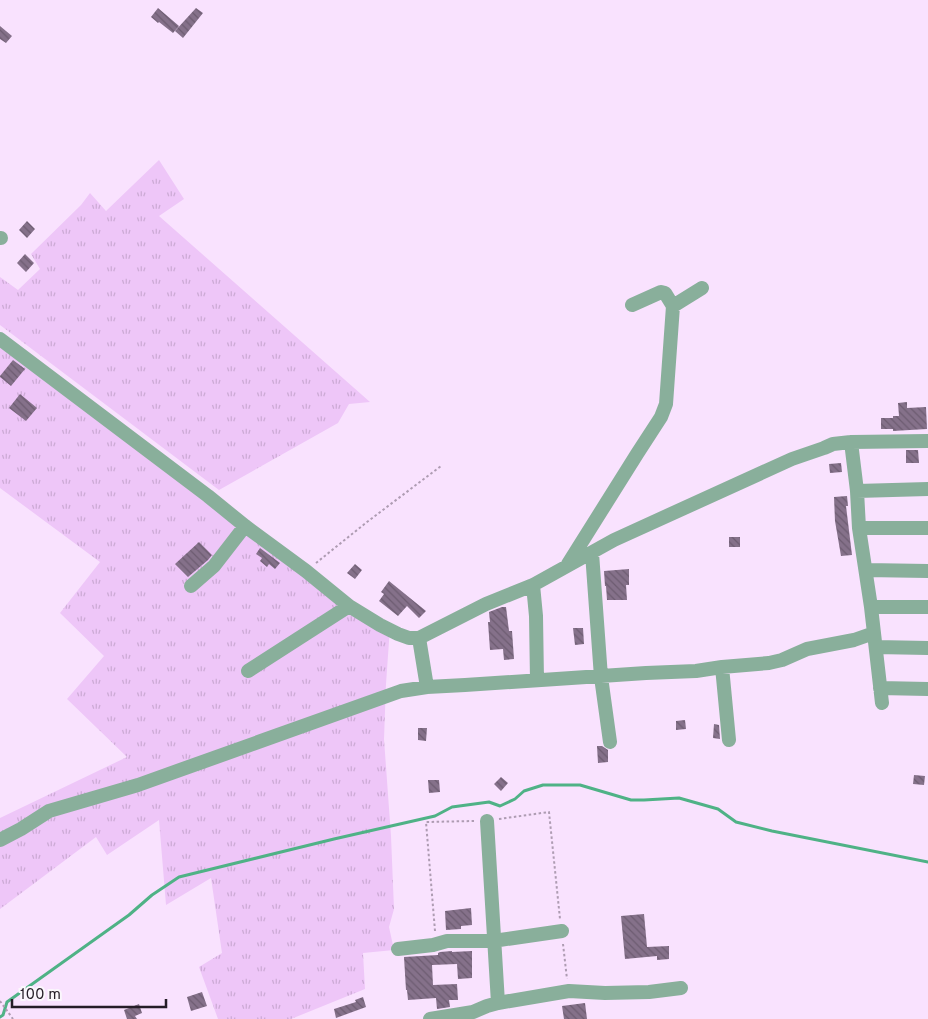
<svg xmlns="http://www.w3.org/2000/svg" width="928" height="1019" viewBox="0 0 928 1019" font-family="Overpass,sans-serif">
  <defs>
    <pattern id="grass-tufts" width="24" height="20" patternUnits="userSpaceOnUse" patternTransform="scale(1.25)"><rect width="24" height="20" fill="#eec6f8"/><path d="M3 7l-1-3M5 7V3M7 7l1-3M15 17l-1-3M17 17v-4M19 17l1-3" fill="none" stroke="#ccaad5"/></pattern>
    <pattern id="building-back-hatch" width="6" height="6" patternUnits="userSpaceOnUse" patternTransform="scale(1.25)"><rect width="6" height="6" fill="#85718a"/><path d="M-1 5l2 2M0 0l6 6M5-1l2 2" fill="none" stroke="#6d5c71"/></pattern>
  </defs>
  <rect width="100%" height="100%" fill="#f9e2fe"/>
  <!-- grass -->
  <path fill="url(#grass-tufts)" d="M 159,160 L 184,199 L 159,216 L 370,402 L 349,404 L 338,423 L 219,490 L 0,325 L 0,277 L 18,290 L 40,269 L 31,254 L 81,205 L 90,193 L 106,211 Z
    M 0,337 L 297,562 L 390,627 L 386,684 L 384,739 L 391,836 L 394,909 L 389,927 L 394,950 L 363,953 L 365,989 L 291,1019 L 218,1019 L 199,967 L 222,953 L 211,878 L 166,905 L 159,820 L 107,855 L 96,837 L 0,909 L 0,818 L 127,757 L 67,699 L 104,656 L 60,613 L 100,562 L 0,488 Z"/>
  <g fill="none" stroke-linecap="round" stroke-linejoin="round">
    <!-- stream -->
    <path stroke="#4fb286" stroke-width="3" d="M 0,1017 L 3,1015 L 7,1002 L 129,915 L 152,895 L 179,877 L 334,839 L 435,816 L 452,807 L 489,802 L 500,806 L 515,799 L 524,791 L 543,785 L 580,785 L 631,800 L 644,800 L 679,798 L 718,809 L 736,822 L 772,831 L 928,862"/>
  </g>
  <!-- building -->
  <path fill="url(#building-back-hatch)" d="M 158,8 L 179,26 L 173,33 L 159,22 L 158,23 L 151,17 Z
    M 196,8 L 203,13 L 183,38 L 175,31 Z
    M 0,26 L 12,36 L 6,43 L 0,39 Z
    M 27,221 L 35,229 L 27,238 L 19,230 Z
    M 25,254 L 34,263 L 26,272 L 17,263 Z
    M 13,360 L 25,369 L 11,386 L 0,377 L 0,376 Z
    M 20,394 L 37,408 L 26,421 L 9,408 Z
    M 907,402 L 907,408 L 926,407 L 927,429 L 893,431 L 893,429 L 881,429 L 881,418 L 893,418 L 893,416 L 899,416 L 898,403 Z
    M 906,450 L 918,450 L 919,463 L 906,463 Z
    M 841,463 L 842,472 L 830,473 L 829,464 Z
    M 847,496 L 848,506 L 846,506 L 852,555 L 841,556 L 835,521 L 834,497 Z
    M 729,537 L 740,537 L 740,547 L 729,547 Z
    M 199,542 L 212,555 L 208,560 L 188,577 L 175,564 Z
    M 260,548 L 280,563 L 275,569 L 269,564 L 267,567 L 260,561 L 262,558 L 256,554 Z
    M 355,564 L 362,570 L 355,579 L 347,573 Z
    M 629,569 L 629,585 L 626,585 L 627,600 L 607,600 L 606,586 L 605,586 L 604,571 Z
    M 389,581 L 426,611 L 419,618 L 407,606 L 398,616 L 379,601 L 384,594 L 381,592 Z
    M 502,607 L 506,607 L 509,631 L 512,631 L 514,659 L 504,660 L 503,649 L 490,650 L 488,622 L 490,622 L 489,612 Z
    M 573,628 L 583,628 L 584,644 L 575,645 Z
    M 685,720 L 686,729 L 676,730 L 676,721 Z
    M 714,724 L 719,725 L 720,739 L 713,738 Z
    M 418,728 L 427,728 L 426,741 L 418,740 Z
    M 597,746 L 602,746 L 608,750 L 608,762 L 598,763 Z
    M 914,775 L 925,776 L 924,785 L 913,784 Z
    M 501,777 L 508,783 L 501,791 L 494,784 Z
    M 428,780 L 439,780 L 440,792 L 429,793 Z
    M 471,908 L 472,925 L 461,926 L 461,929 L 446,930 L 445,911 Z
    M 644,914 L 647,947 L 669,946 L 669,959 L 657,960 L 657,956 L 625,959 L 621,916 Z
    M 452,951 L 452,952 L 472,951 L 472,978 L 458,979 L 457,964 L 432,965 L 433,985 L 457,984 L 458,1000 L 449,1000 L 450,1007 L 437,1009 L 436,998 L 408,1000 L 407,990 L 406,990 L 404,957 L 438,955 L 438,953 L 440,952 Z
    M 202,992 L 207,1006 L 191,1011 L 187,997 Z
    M 363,997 L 366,1007 L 336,1018 L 334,1009 L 356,1002 L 355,1000 Z
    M 585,1003 L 587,1019 L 564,1019 L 562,1006 Z
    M 139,1004 L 142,1013 L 135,1016 L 137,1019 L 127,1019 L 124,1010 Z"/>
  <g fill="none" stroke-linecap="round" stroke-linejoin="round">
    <!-- path -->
    <path stroke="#ae9cb2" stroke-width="2" stroke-dasharray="2.5 2.5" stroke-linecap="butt" d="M 316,563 L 367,522 L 441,466
      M 499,819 L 549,812 L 560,919
      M 435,931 L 426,822 L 474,821
      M 563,944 L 567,979
      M 0,1001 L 13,1019"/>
    <!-- minor -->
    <path stroke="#89af9b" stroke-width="14" d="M 0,238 L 1,238
      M 673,306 L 702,288
      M 0,339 L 208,496 L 245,526 L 306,571 L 349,606 L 380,625 L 398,634 L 409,638 L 419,638 L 486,604 L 533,585 L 614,540 L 792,459 L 824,448 L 833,444 L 851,442 L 928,441
      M 851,442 L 857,491 L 859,528 L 871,607 L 882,703
      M 857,491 L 928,489
      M 859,528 L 928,528
      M 592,553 L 601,677 L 610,742
      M 568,564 L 637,454 L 661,417 L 666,404 L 673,306 L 665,293 L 661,292 L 632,305
      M 866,570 L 928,571
      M 533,585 L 536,616 L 537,680
      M 191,586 L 214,566 L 245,526
      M 871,607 L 928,607
      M 419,638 L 427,687
      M 876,647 L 928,648
      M 722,667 L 729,740
      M 248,671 L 349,606
      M 880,688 L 928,689
      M 487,821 L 498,1003
      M 0,840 L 21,829 L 49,811 L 138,785 L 401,691 L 427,687 L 465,685 L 646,673 L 696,671 L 722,667 L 769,663 L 782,660 L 807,649 L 854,640 L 874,633
      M 398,949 L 433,945 L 447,941 L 493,941 L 562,931
      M 430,1019 L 473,1012 L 487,1006 L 498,1003 L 569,991 L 605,993 L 649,992 L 681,988"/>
  </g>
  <!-- scale -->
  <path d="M12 999v8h154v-8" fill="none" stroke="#251d27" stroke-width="2.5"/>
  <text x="20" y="999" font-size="15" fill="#251d27" stroke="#fbf7fc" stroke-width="4" paint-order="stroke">100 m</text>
</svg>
